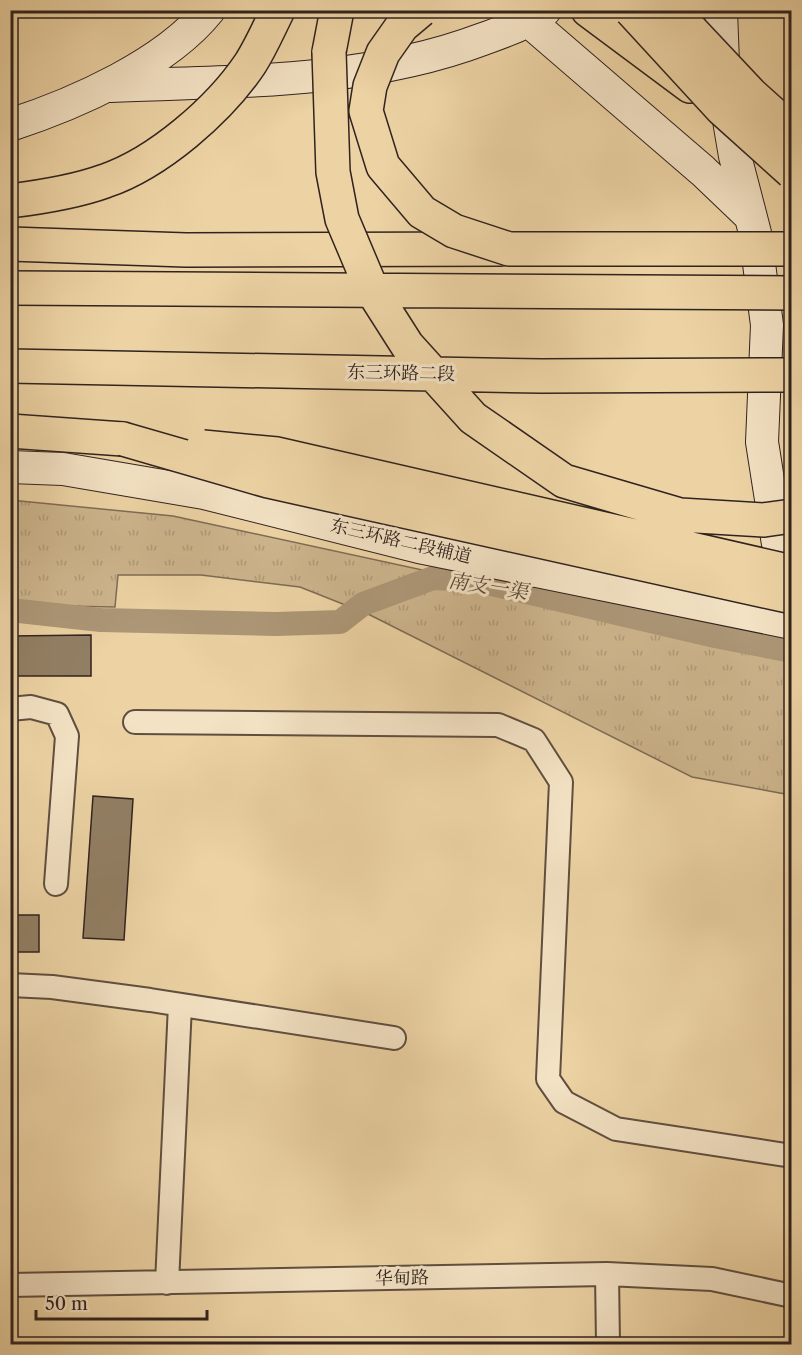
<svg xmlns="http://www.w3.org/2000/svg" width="802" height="1355" viewBox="0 0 802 1355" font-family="'Libre Caslon Text','Noto Serif SC',serif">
  <defs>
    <pattern id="grass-tufts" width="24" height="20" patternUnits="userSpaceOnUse" patternTransform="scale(1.5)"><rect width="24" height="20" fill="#cdb58d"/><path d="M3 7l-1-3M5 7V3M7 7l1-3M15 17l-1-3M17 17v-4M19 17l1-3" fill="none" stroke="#b09b79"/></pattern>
  </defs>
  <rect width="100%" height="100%" fill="#edd3a4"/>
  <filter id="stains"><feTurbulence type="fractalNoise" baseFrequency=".00333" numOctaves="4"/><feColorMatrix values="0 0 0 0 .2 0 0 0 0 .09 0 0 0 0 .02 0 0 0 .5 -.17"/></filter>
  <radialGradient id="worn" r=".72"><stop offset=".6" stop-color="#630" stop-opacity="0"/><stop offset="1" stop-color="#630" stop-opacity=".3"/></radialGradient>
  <!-- grass -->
  <path fill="url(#grass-tufts)" stroke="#7e6c56" stroke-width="1.5" d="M 10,500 L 173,516 L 791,650 L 791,795 L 692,777 L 368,614 L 300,587 L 201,575 L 118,575 L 115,607 L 11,605 Z"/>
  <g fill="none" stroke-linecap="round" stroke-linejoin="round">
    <!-- canal -->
    <path stroke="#ad9777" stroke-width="24" d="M 10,610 L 101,620 L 276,624 L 340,622 L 363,604 L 433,578 L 475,580 L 715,636 L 792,651"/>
  </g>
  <!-- building -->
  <path fill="#927f64" stroke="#30231f" stroke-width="1.5" d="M 91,635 L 91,676 L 10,676 L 10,636 Z
    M 93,796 L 133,799 L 124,940 L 83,938 Z
    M 10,915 L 39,915 L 39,952 L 10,952 Z"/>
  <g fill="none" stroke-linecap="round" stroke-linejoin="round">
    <!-- minor casing -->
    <g stroke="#5f4f40" stroke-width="26">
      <path id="minor" d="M 10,709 L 31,707 L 57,714 L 67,736 L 56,884
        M 135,722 L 498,725 L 534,740 L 561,782 L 548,1079 L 564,1102 L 616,1129 L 792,1156
        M 10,985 L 52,987 L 150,1000 L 394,1038
        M 607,1274 L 608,1344
        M 167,1283 L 180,1005
        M 10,1285 L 607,1274 L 712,1279 L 792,1296"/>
    </g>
    <!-- secondary casing -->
    <g stroke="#30231f" stroke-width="34">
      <path id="secondary" d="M 516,10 L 703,171 L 749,215
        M 721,10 L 724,91 L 735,156 L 755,233 L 767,325 L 762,442 L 786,595
        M 106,86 C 232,81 364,84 483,39 C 505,31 526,24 545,10
        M 10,125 C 75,104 166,64 209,10
        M 10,467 L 63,469 L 204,493 L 419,547 L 792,623"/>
    </g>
    <!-- trunk casing -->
    <g stroke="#30231f" stroke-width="36">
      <path id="trunk" d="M 588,10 L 690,86
        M 329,52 L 337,10
        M 10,244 L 186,250 L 501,249
        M 10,431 L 123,439"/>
    </g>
    <!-- minor -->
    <use href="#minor" stroke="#f3e2c4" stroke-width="22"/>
    <!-- secondary -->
    <use href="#secondary" stroke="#f3e2c4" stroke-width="32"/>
    <!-- trunk -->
    <use href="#trunk" stroke="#edd3a4" stroke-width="33"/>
    <!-- primary-bridge casing -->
    <g stroke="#30231f" stroke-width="36" stroke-linecap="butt">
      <path id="primary-bridge" d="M 631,10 L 722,109 L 792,172
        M 672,10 L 751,94 L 792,131"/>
    </g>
    <!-- trunk-bridge casing -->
    <g stroke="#30231f" stroke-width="36" stroke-linecap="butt">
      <path id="trunk-bridge" d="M 421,10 L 402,26 L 383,53 L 370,86 L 366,111 L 383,166 L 422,212 L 454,231 L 509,249 L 792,249
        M 329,52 L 333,172 L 342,219 L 372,290 L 407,345 L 473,418 L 564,481 L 680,515 L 764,520 L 792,516
        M 10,201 C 42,197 75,192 105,181 C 158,163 219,110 250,64 C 261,47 269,28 278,10
        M 10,288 L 792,293
        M 10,366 L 541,376 L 792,375
        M 123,439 L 268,481 L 792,597
        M 203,447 L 277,454 L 792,572"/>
    </g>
    <!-- primary-bridge -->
    <use href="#primary-bridge" stroke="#edd3a4" stroke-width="33"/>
    <!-- trunk-bridge -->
    <use href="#trunk-bridge" stroke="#edd3a4" stroke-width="33"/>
  </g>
  <g text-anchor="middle" stroke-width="6" stroke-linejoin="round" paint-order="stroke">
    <!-- street labels -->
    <g font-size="18" fill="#30231f" stroke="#f3e2c4">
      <text transform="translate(401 373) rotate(1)" y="6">东三环路二段</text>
      <text transform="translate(401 541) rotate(13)" y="6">东三环路二段辅道</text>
      <text transform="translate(402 1278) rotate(-1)" y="6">华甸路</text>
    </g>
    <!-- water labels -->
    <g font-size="20" font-style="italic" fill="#564639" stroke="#f3e2c4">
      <text transform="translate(488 586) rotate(9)" y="7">南支一渠</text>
    </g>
  </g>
  <!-- margin -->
  <rect width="802" height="1355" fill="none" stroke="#edd3a4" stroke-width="36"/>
  <rect x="12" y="12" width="778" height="1331" fill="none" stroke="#30231f" stroke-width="3"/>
  <rect x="18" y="18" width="766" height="1319" fill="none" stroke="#30231f" stroke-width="1.5"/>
  <!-- scale -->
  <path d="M36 1310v9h171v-9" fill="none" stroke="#30231f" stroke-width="3"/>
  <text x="45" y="1310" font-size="18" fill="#30231f" stroke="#f3e2c4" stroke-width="4.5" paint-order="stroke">50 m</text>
  <rect width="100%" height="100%" filter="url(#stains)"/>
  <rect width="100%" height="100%" fill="url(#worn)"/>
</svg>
